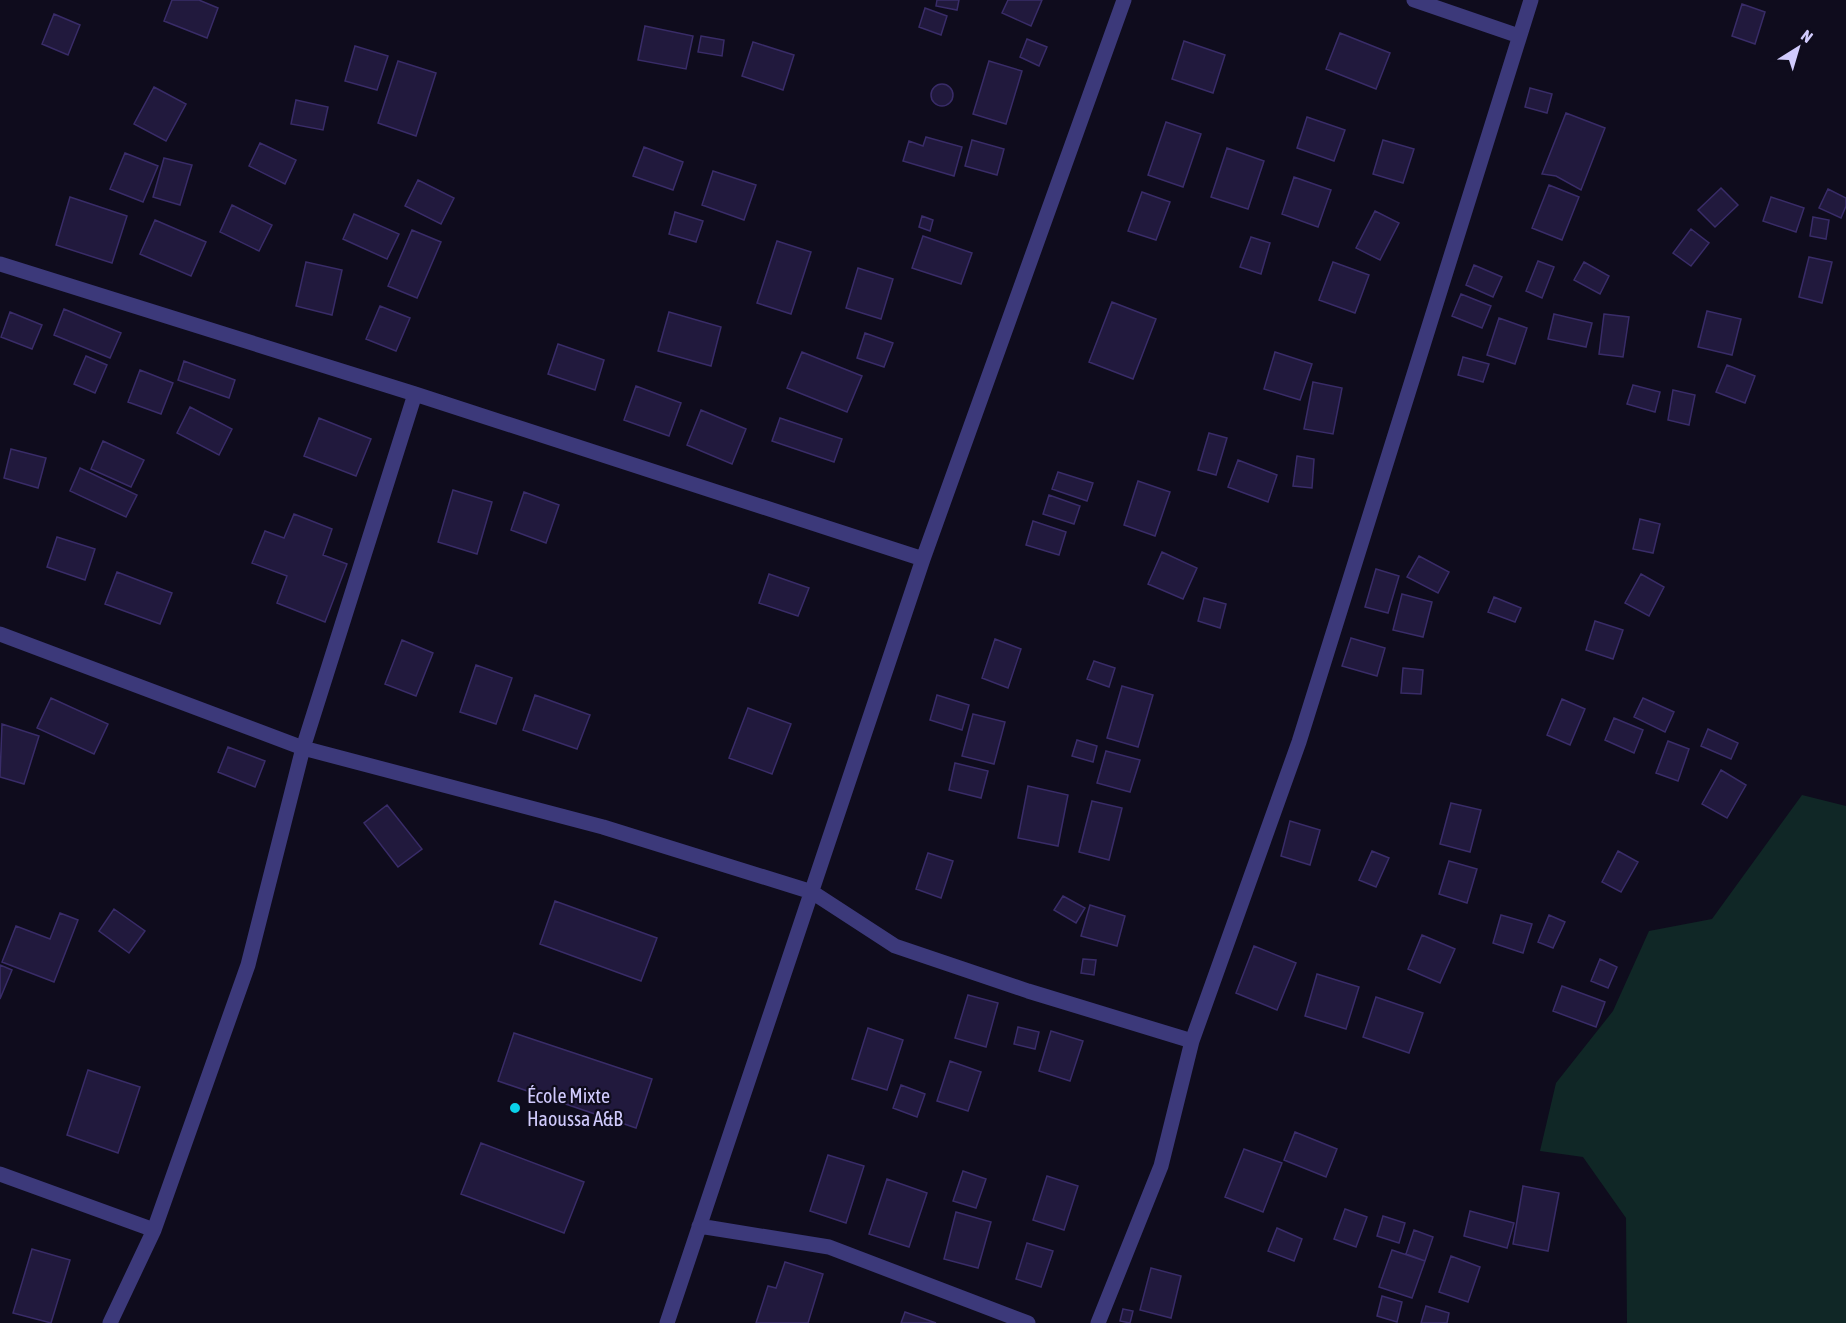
<svg xmlns="http://www.w3.org/2000/svg" width="1846" height="1323" viewBox="0 0 1846 1323" font-family="'Asap Condensed',sans-serif">
  <rect width="100%" height="100%" fill="#0f0c1d"/>
  <!-- green -->
  <path fill="#102726" d="M 1802,795 L 1846,806 L 1846,1323 L 1627,1323 L 1626,1218 L 1583,1157 L 1540,1151 L 1556,1083 L 1613,1011 L 1649,931 L 1712,919 Z"/>
  <!-- building -->
  <path fill="#21193d" stroke="#392c68" stroke-width="1.5" d="M 172,0 L 199,0 L 218,8 L 207,38 L 164,21 Z
    M 937,0 L 959,0 L 957,10 L 936,6 Z
    M 1008,0 L 1042,0 L 1031,26 L 1002,13 Z
    M 1742,4 L 1765,12 L 1755,44 L 1732,36 Z
    M 925,8 L 947,16 L 941,35 L 919,27 Z
    M 54,14 L 80,25 L 68,55 L 42,44 Z
    M 645,26 L 693,36 L 686,69 L 638,60 Z
    M 1340,33 L 1390,53 L 1376,89 L 1326,69 Z
    M 701,36 L 724,40 L 722,56 L 698,52 Z
    M 1027,39 L 1047,47 L 1039,66 L 1020,57 Z
    M 1184,41 L 1225,55 L 1213,93 L 1172,79 Z
    M 753,42 L 794,55 L 783,90 L 742,76 Z
    M 355,46 L 388,56 L 377,90 L 345,81 Z
    M 398,61 L 436,73 L 416,136 L 378,123 Z
    M 989,61 L 1022,71 L 1006,124 L 973,114 Z
    M931 95a11 11 0 1 1 22 0a11 11 0 1 1-22 0Z
    M 154,87 L 186,104 L 166,141 L 134,124 Z
    M 1530,88 L 1552,94 L 1547,113 L 1525,107 Z
    M 296,100 L 328,107 L 323,130 L 291,124 Z
    M 1566,113 L 1605,128 L 1581,190 L 1556,176 L 1542,174 Z
    M 1307,117 L 1345,130 L 1334,161 L 1297,148 Z
    M 1166,122 L 1201,134 L 1183,187 L 1148,175 Z
    M 926,137 L 962,147 L 954,176 L 903,161 L 909,141 L 923,146 Z
    M 972,140 L 1004,149 L 997,175 L 965,166 Z
    M 1383,140 L 1414,149 L 1403,183 L 1373,174 Z
    M 260,143 L 296,160 L 285,184 L 249,166 Z
    M 644,147 L 683,162 L 673,190 L 633,176 Z
    M 1227,148 L 1264,161 L 1248,209 L 1211,197 Z
    M 125,153 L 158,166 L 143,202 L 110,189 Z
    M 164,158 L 192,165 L 180,205 L 153,197 Z
    M 713,171 L 756,185 L 744,220 L 702,205 Z
    M 1294,177 L 1331,190 L 1318,227 L 1282,214 Z
    M 418,180 L 454,198 L 441,224 L 405,206 Z
    M 1549,185 L 1579,197 L 1562,240 L 1532,228 Z
    M 1721,188 L 1738,205 L 1715,227 L 1698,210 Z
    M 1828,189 L 1846,198 L 1846,206 L 1841,218 L 1819,208 Z
    M 1142,192 L 1170,202 L 1156,240 L 1128,231 Z
    M 70,197 L 127,216 L 112,263 L 56,245 Z
    M 1771,197 L 1804,208 L 1796,232 L 1763,221 Z
    M 232,205 L 272,225 L 259,251 L 220,232 Z
    M 1375,211 L 1399,223 L 1380,260 L 1356,248 Z
    M 675,212 L 703,221 L 696,242 L 669,234 Z
    M 354,214 L 399,234 L 387,259 L 343,239 Z
    M 922,216 L 933,220 L 930,231 L 919,227 Z
    M 1813,217 L 1829,220 L 1826,239 L 1810,236 Z
    M 155,220 L 206,242 L 191,276 L 140,254 Z
    M 1691,229 L 1709,243 L 1691,266 L 1673,253 Z
    M 412,230 L 441,242 L 417,298 L 388,286 Z
    M 923,236 L 972,253 L 961,284 L 912,268 Z
    M 1251,237 L 1270,243 L 1261,274 L 1240,267 Z
    M 777,241 L 811,252 L 791,314 L 757,303 Z
    M 1809,257 L 1832,262 L 1822,303 L 1799,297 Z
    M 1538,261 L 1554,267 L 1542,298 L 1526,291 Z
    M 306,262 L 342,270 L 332,315 L 296,306 Z
    M 1333,262 L 1369,275 L 1355,313 L 1319,300 Z
    M 1584,262 L 1609,276 L 1600,294 L 1574,280 Z
    M 1474,265 L 1502,277 L 1493,297 L 1466,285 Z
    M 858,268 L 893,279 L 881,319 L 846,308 Z
    M 1461,294 L 1491,306 L 1482,328 L 1452,316 Z
    M 1112,302 L 1156,319 L 1133,379 L 1089,362 Z
    M 380,306 L 410,318 L 396,351 L 366,339 Z
    M 64,309 L 121,333 L 110,358 L 54,335 Z
    M 1707,311 L 1741,319 L 1732,355 L 1698,347 Z
    M 10,312 L 42,325 L 32,349 L 1,337 Z
    M 669,312 L 721,327 L 711,366 L 658,351 Z
    M 1554,314 L 1592,323 L 1586,347 L 1548,339 Z
    M 1604,314 L 1629,317 L 1623,357 L 1599,354 Z
    M 1499,318 L 1527,328 L 1515,364 L 1487,355 Z
    M 865,333 L 893,343 L 884,367 L 857,358 Z
    M 558,344 L 604,360 L 595,390 L 548,374 Z
    M 802,352 L 862,376 L 847,412 L 787,388 Z
    M 1275,352 L 1312,364 L 1300,400 L 1264,389 Z
    M 86,356 L 107,365 L 95,393 L 74,384 Z
    M 1463,357 L 1489,364 L 1483,382 L 1458,375 Z
    M 184,361 L 235,380 L 229,398 L 178,380 Z
    M 1727,365 L 1755,376 L 1745,403 L 1716,392 Z
    M 140,370 L 173,383 L 161,414 L 128,402 Z
    M 1313,382 L 1342,388 L 1333,434 L 1304,429 Z
    M 1633,385 L 1660,392 L 1655,412 L 1627,404 Z
    M 636,386 L 681,403 L 669,436 L 624,420 Z
    M 1673,390 L 1695,395 L 1689,425 L 1668,420 Z
    M 190,407 L 232,429 L 219,455 L 177,433 Z
    M 701,410 L 746,429 L 732,464 L 687,445 Z
    M 319,418 L 371,439 L 356,476 L 304,456 Z
    M 780,418 L 842,439 L 834,462 L 772,441 Z
    M 1209,433 L 1227,438 L 1216,475 L 1198,470 Z
    M 103,441 L 144,460 L 131,487 L 91,469 Z
    M 11,449 L 46,458 L 38,488 L 4,478 Z
    M 1297,456 L 1314,459 L 1312,488 L 1293,486 Z
    M 1238,460 L 1277,475 L 1268,502 L 1228,487 Z
    M 80,468 L 137,495 L 126,517 L 70,491 Z
    M 1058,472 L 1093,483 L 1087,501 L 1052,489 Z
    M 1138,481 L 1170,492 L 1155,536 L 1124,525 Z
    M 453,490 L 492,502 L 477,554 L 438,542 Z
    M 524,492 L 559,505 L 546,543 L 511,530 Z
    M 1049,495 L 1080,506 L 1074,524 L 1043,514 Z
    M 294,514 L 332,529 L 323,555 L 347,564 L 325,622 L 277,603 L 287,576 L 252,563 L 265,531 L 284,538 Z
    M 1640,519 L 1660,524 L 1653,553 L 1633,549 Z
    M 1033,521 L 1066,532 L 1059,555 L 1026,545 Z
    M 57,537 L 95,549 L 85,580 L 47,567 Z
    M 1162,552 L 1197,568 L 1183,599 L 1148,584 Z
    M 1419,556 L 1449,572 L 1438,593 L 1407,577 Z
    M 1376,569 L 1399,576 L 1388,613 L 1365,607 Z
    M 117,572 L 172,593 L 160,624 L 105,604 Z
    M 769,574 L 809,588 L 798,616 L 759,603 Z
    M 1641,574 L 1664,587 L 1649,616 L 1625,603 Z
    M 1402,594 L 1432,602 L 1423,637 L 1393,630 Z
    M 1494,597 L 1521,608 L 1515,622 L 1488,612 Z
    M 1204,598 L 1226,604 L 1220,628 L 1198,621 Z
    M 1595,621 L 1623,630 L 1613,659 L 1586,650 Z
    M 1351,638 L 1385,648 L 1377,676 L 1342,666 Z
    M 995,639 L 1021,649 L 1008,688 L 982,678 Z
    M 402,640 L 433,653 L 416,696 L 385,684 Z
    M 1094,661 L 1115,668 L 1109,687 L 1087,679 Z
    M 476,665 L 512,678 L 496,724 L 460,712 Z
    M 1403,668 L 1423,670 L 1421,694 L 1401,693 Z
    M 1122,686 L 1153,695 L 1138,747 L 1107,738 Z
    M 535,695 L 590,715 L 577,749 L 523,730 Z
    M 937,695 L 969,705 L 962,730 L 930,720 Z
    M 51,698 L 108,724 L 94,754 L 37,728 Z
    M 1643,698 L 1674,712 L 1665,732 L 1634,717 Z
    M 1562,699 L 1585,709 L 1570,745 L 1547,735 Z
    M 748,708 L 791,724 L 772,774 L 729,758 Z
    M 973,714 L 1005,722 L 994,764 L 962,756 Z
    M 1614,718 L 1643,730 L 1634,753 L 1605,740 Z
    M 2,724 L 39,736 L 24,784 L 0,777 Z
    M 1708,729 L 1738,743 L 1731,759 L 1701,746 Z
    M 1077,740 L 1097,746 L 1093,762 L 1072,756 Z
    M 1668,741 L 1689,749 L 1678,781 L 1656,773 Z
    M 228,747 L 265,761 L 255,787 L 218,772 Z
    M 1106,751 L 1140,760 L 1130,792 L 1097,783 Z
    M 955,763 L 988,771 L 981,798 L 949,790 Z
    M 1721,770 L 1746,785 L 1727,818 L 1702,804 Z
    M 1028,786 L 1068,795 L 1058,846 L 1018,838 Z
    M 1092,801 L 1122,808 L 1109,860 L 1079,852 Z
    M 1451,803 L 1481,810 L 1470,852 L 1440,844 Z
    M 387,805 L 422,849 L 398,867 L 364,823 Z
    M 1290,821 L 1320,830 L 1310,865 L 1281,856 Z
    M 1372,851 L 1389,858 L 1376,887 L 1359,880 Z
    M 1618,851 L 1638,862 L 1621,892 L 1602,882 Z
    M 928,853 L 953,861 L 941,898 L 916,889 Z
    M 1449,861 L 1477,869 L 1467,903 L 1439,894 Z
    M 1063,896 L 1085,908 L 1076,923 L 1054,910 Z
    M 555,901 L 657,938 L 641,981 L 540,944 Z
    M 1090,905 L 1125,916 L 1117,946 L 1081,936 Z
    M 114,909 L 145,931 L 129,953 L 99,931 Z
    M 60,913 L 78,920 L 54,982 L 2,962 L 16,926 L 50,939 Z
    M 1501,915 L 1532,924 L 1523,953 L 1493,943 Z
    M 1549,915 L 1565,922 L 1553,948 L 1538,942 Z
    M 1422,935 L 1455,949 L 1440,983 L 1408,969 Z
    M 1254,946 L 1296,963 L 1277,1010 L 1236,993 Z
    M 1083,959 L 1096,960 L 1094,975 L 1081,973 Z
    M 1600,959 L 1617,967 L 1608,988 L 1591,981 Z
    M 0,965 L 12,970 L 0,999 Z
    M 1317,974 L 1359,987 L 1346,1029 L 1305,1016 Z
    M 1562,986 L 1605,1002 L 1596,1027 L 1553,1011 Z
    M 968,995 L 998,1003 L 986,1047 L 955,1038 Z
    M 1376,997 L 1423,1013 L 1409,1053 L 1363,1037 Z
    M 1018,1027 L 1039,1032 L 1035,1049 L 1014,1044 Z
    M 868,1028 L 903,1040 L 887,1090 L 852,1079 Z
    M 1051,1031 L 1083,1041 L 1070,1081 L 1039,1071 Z
    M 514,1033 L 652,1079 L 636,1128 L 498,1081 Z
    M 950,1061 L 981,1072 L 968,1111 L 937,1101 Z
    M 88,1070 L 140,1087 L 118,1153 L 67,1135 Z
    M 901,1085 L 925,1094 L 917,1117 L 893,1108 Z
    M 1295,1132 L 1337,1149 L 1326,1177 L 1284,1160 Z
    M 481,1143 L 584,1182 L 564,1233 L 461,1194 Z
    M 1244,1149 L 1282,1163 L 1263,1212 L 1225,1197 Z
    M 828,1155 L 864,1166 L 846,1223 L 810,1211 Z
    M 963,1171 L 986,1179 L 976,1208 L 953,1201 Z
    M 1047,1176 L 1078,1186 L 1064,1230 L 1033,1220 Z
    M 887,1179 L 927,1193 L 909,1247 L 869,1234 Z
    M 1523,1186 L 1559,1193 L 1548,1251 L 1513,1244 Z
    M 1345,1209 L 1367,1217 L 1356,1247 L 1334,1239 Z
    M 1470,1211 L 1514,1223 L 1507,1248 L 1464,1236 Z
    M 956,1212 L 991,1222 L 978,1268 L 944,1259 Z
    M 1383,1216 L 1405,1223 L 1399,1243 L 1377,1236 Z
    M 1277,1228 L 1302,1239 L 1294,1261 L 1268,1251 Z
    M 1414,1230 L 1433,1237 L 1425,1261 L 1406,1254 Z
    M 1027,1243 L 1053,1251 L 1041,1287 L 1016,1279 Z
    M 32,1249 L 70,1260 L 51,1323 L 13,1313 Z
    M 1392,1250 L 1425,1261 L 1412,1298 L 1379,1287 Z
    M 1451,1256 L 1480,1267 L 1468,1302 L 1439,1292 Z
    M 785,1262 L 823,1274 L 808,1323 L 756,1323 L 768,1286 L 776,1288 Z
    M 1151,1268 L 1181,1276 L 1171,1318 L 1140,1310 Z
    M 1382,1296 L 1402,1302 L 1397,1322 L 1377,1316 Z
    M 1426,1306 L 1449,1313 L 1447,1323 L 1421,1323 Z
    M 1123,1309 L 1133,1311 L 1130,1323 L 1120,1321 Z
    M 905,1312 L 936,1323 L 901,1323 Z"/>
  <g fill="none" stroke-linecap="round" stroke-linejoin="round">
    <!-- street -->
    <path stroke="#3c397a" stroke-width="15" d="M 1414,0 L 1519,36
      M 0,264 L 415,394 L 923,559
      M 0,634 L 303,748 L 603,827 L 812,892 L 895,946 L 1028,991 L 1192,1041 L 1161,1166 L 1098,1323
      M 1192,1041 L 1299,742 L 1531,0
      M 0,1174 L 154,1230
      M 699,1226 L 829,1247 L 1028,1323
      M 110,1323 L 154,1230 L 248,965 L 303,748 L 415,394
      M 667,1323 L 923,559 L 1124,0"/>
  </g>
  <!-- markers -->
  <circle fill="#0ad2ea" stroke="#0f0c1d" stroke-width="2" cx="515" cy="1108" r="6"/>
  <g text-anchor="middle" stroke-width="4.5" stroke-linejoin="round" paint-order="stroke">
    <!-- poi labels -->
    <g font-size="20" fill="#d1cbfd" stroke="#0f0c1d" text-anchor="start">
      <text x="527" y="1103">École Mixte<tspan x="527" dy="23">Haoussa A&amp;B</tspan></text>
    </g>
  </g>
  <!-- north arrow -->
  <g transform="translate(1798 48) rotate(37)" stroke="#0f0c1d" stroke-width="4.5" paint-order="stroke">
  <path d="M0-4.5L10 22L0 15L-10 22Z" fill="#d1cbfd"/>
  <text y="-9" font-size="16" font-weight="bold" text-anchor="middle" fill="#d1cbfd">N</text>
  </g>
</svg>
